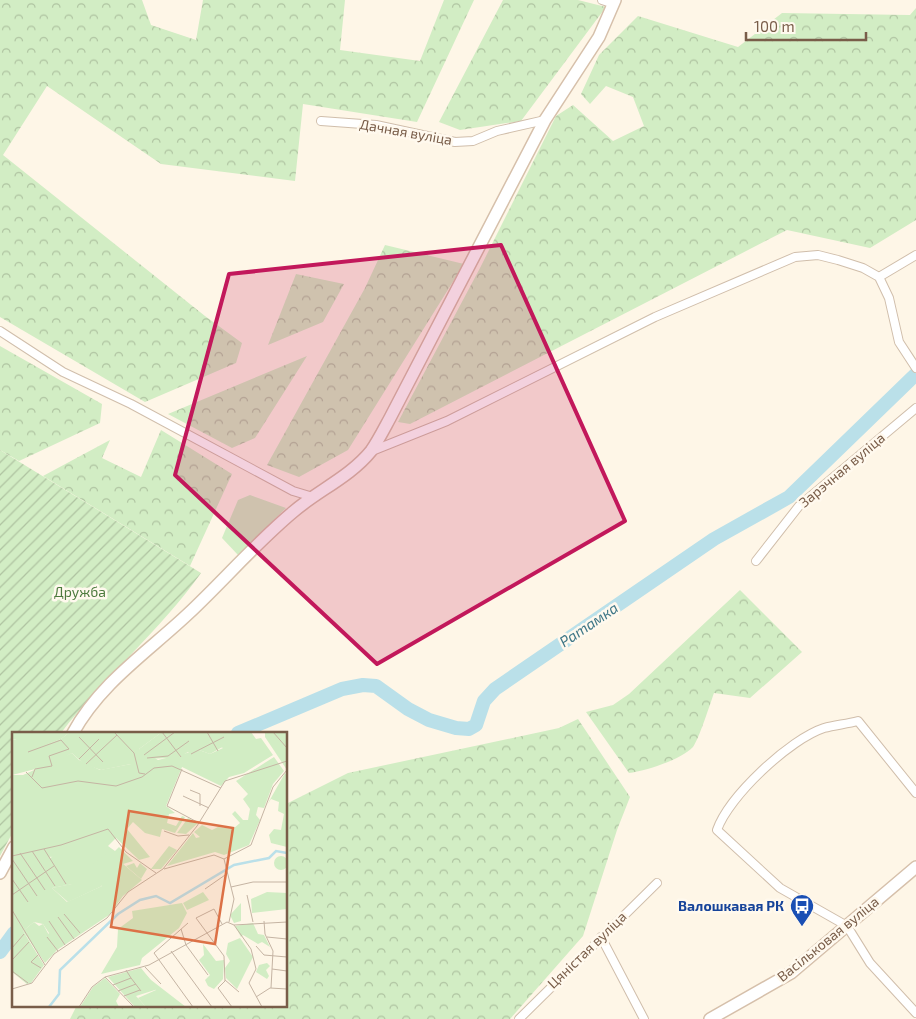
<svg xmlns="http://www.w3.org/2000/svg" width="916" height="1019" viewBox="0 0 916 1019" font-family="'Exo 2',sans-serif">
  <defs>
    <pattern id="forest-crowns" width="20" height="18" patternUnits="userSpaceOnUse" patternTransform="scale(1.25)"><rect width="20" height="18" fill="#d2edc4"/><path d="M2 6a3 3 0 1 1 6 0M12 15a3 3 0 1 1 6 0" fill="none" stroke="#afc3a1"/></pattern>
    <pattern id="garden-furrows" width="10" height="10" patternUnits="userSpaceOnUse" patternTransform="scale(1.25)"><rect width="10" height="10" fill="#d2edc4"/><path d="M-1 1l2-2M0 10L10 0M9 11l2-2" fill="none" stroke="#afc3a1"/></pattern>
  </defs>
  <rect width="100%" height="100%" fill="#fef6e7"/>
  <!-- forest -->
  <path fill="url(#forest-crowns)" d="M 0,0 L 142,0 L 151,25 L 196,40 L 203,0 L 345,0 L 340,50 L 420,61 L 444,0 L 474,0 L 417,122 L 303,104 L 295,181 L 161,164 L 47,86 L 3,155 L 205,316 L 242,343 L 236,363 L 145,402 L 0,317 Z
    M 503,0 L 578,0 L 606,7 L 521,121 L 460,130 L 439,122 Z
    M 916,8 L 916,220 L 870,248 L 787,230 L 410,424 L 398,422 L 480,268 L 556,116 L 573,105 L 613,141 L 644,126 L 633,97 L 606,86 L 590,104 L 581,94 L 599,55 L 638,16 L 738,47 L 782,13 L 910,15 Z
    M 385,245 L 464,264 L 348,450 L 299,477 L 267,465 L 365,288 Z
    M 296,274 L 344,284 L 323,322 L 268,345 Z
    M 0,346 L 102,404 L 100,423 L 19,461 L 0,450 Z
    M 307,356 L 255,438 L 232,448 L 168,414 Z
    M 161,430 L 232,474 L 190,566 L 43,476 L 110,440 L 102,458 L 141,477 Z
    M 740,590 L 802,652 L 750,698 L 714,693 C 710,704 699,739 693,747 C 682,759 646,771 629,773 L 586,712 L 613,705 L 629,694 Z
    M 578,719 L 630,797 L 617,830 L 583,936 L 510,1019 L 70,1019 L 77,1005 L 286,1005 L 286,804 L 348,773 L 559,728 Z"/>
  <!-- garden -->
  <path fill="url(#garden-furrows)" d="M 0,450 L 201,573 C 160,631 104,677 61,733 L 14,733 L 14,830 L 0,856 Z"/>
  <!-- pitch -->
  <path fill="#d2edc4" d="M 250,495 L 286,508 L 238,555 L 222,538 L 238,500 Z"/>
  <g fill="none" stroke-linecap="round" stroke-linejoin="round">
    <!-- river -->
    <path stroke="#bae0e9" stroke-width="14" d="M 238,733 L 342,689 L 363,685 L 376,686 L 408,709 L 429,720 L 456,728 L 469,729 L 476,725 L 484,701 L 495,689 L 714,539 L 789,497 L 916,374
      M 0,952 L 14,933"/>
    <!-- street casing -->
    <g stroke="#d0beab" stroke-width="10">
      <path id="street" d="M 602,0 L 614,4
        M 321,121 L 376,125 L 455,142 L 473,141 L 497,131 L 545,120
        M 879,277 L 916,255
        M 0,331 L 63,372 L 131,404 L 293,491 L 313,497
        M 372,451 L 447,421 L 655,317 L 795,257 L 818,255 L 838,260 L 863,268 L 879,277 L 889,298 L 899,342 L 916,368
        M 756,561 L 799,506 L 916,408
        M 916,793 L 858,721 C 847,724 835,725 824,728 C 790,739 729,796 717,830 L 780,888 L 847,926 L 870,963 L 916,1013
        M 601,937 L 644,1019
        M 519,1019 L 657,883"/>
    </g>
    <!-- secondary casing -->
    <g stroke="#d6c0ab" stroke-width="14">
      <path id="secondary" d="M 73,733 C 100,683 149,651 189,613 C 224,580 256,543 293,512 C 317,491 350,477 371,451 C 378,441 384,429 390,418 L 545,120 L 599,37 L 615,0
        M 0,873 L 14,847
        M 710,1019 L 791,973 L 916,867"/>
    </g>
    <!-- street -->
    <use href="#street" stroke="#fff" stroke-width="8"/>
    <!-- secondary -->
    <use href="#secondary" stroke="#fff" stroke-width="11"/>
  </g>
  <!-- marked area -->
  <path fill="#c2185b" fill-opacity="0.2" stroke="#c2185b" stroke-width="4" stroke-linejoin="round" d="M 501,245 L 625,521 L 377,664 L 175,475 L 229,274 Z"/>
  <!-- icons -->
  <defs>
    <g id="bus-pin" transform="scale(1.25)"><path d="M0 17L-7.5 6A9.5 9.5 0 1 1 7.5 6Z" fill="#1a4fb4" stroke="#fff9ee"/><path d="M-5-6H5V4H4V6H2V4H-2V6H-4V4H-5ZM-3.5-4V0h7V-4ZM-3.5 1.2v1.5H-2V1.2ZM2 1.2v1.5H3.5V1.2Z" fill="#fff"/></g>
  </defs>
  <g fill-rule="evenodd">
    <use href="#bus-pin" x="802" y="906"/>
  </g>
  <g text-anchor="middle" stroke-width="5" stroke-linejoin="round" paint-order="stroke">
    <!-- street labels -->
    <g font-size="14" fill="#795d49" stroke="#fff9ee">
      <text transform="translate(406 132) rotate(10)" y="5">Дачная вуліца</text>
      <text transform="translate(842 470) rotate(-40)" y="5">Зарэчная вуліца</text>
      <text transform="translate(828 939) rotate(-39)" y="5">Васільковая вуліца</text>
      <text transform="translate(587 950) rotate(-44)" y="5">Цяністая вуліца</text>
    </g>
    <!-- park labels -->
    <g font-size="14" fill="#4c7a3d" stroke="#fff9ee">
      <text x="80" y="597">Дружба</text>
    </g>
    <!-- transit labels -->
    <g font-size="14" font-weight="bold" fill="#164399" stroke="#fff9ee" text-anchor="end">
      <text x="784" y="911">Валошкавая РК</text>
    </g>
    <!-- water labels -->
    <g font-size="15" font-style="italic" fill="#3f7787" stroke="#fff9ee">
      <text transform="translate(589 625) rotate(-34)" y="5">Ратамка</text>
    </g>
  </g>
  <!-- overview -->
  <g transform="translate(12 732)">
    <rect width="275" height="275" fill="#fef6e7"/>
    <path d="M 0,0 L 58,0 L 49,7 L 16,20 L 4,7 L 0,8 ZM 101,0 L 150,0 L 127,17 L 146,28 L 187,18 L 198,22 L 211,16 L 197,9 L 196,0 L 239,0 L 244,7 L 249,6 L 261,23 L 232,41 L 217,45 L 209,54 L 170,35 L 154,74 L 163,81 L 157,82 L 155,91 L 164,94 L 170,84 L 173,85 L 163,101 L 150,97 L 148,105 L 133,101 L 121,90 L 115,97 L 138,125 L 127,128 L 104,106 L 96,114 L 103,119 L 107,115 L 121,129 L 111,132 L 87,128 L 78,135 L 90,154 L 56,170 L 40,156 L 60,152 L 42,125 L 0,123 L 0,43 L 11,43 L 60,21 L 67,28 L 88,38 L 119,32 ZM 253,0 L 274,0 L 275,38 L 253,5 ZM 262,25 L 272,39 L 261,52 L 252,76 L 246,75 L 244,83 L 248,88 L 237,113 L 212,123 L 203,120 L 155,134 L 181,101 L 184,106 L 188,105 L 182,100 L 190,93 L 200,98 L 206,95 L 221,97 L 228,91 L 220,82 L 223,79 L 231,88 L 236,88 L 238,77 L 231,67 L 236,62 L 224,49 ZM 273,41 L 275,44 L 275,115 L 259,111 L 257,103 L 262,97 L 269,98 L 272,82 L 266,79 L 267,70 L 259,67 L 255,73 ZM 176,86 L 186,91 L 174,102 L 165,101 ZM 157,114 L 165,118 L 149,137 L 139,137 ZM262 131a7 7 0 1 1 14 0a7 7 0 1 1-14 0ZM 122,131 L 125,136 L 128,131 L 135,137 L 129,147 L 114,134 ZM 191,160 L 197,168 L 175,178 L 171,171 ZM 255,160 L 275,161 L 275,177 L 240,181 L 239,167 ZM 170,171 L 175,181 L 167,196 L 130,226 L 128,233 L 89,242 L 105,215 L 106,197 L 121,186 L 120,179 ZM 229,171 L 229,189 L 222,191 L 218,183 ZM 22,190 L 27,194 L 31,192 L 45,218 L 33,231 L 11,199 ZM 241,191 L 246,202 L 252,203 L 258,215 L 250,210 L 246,212 L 231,203 L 229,205 L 223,194 ZM 228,206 L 241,225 L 225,257 L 214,246 L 213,236 L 218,229 L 214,222 L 216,211 ZM 191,212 L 204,229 L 212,228 L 211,247 L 202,257 L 196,254 L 193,248 L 198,243 L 187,228 L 192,223 ZM 255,231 L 258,234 L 254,238 L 257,244 L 255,247 L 244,240 L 247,233 ZM 130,239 L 139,248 L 174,275 L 134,275 L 126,266 L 144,258 Z" fill="#d2edc4"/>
    <path d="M 58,0 L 101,0 L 124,25 L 119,32 L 89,38 L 72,32 L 60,21 L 39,33 L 0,43 L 0,8 L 5,7 L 16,19 L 49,7 ZM 150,0 L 196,0 L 198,10 L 213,5 L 214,13 L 198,22 L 187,18 L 179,23 L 176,20 L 160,29 L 156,26 L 134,27 L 127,17 ZM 33,116 L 38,126 L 42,124 L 61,152 L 40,156 L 55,170 L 90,154 L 78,140 L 78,134 L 97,120 L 130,148 L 111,164 L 97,183 L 45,218 L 35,204 L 37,201 L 31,192 L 22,190 L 11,199 L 32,233 L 19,251 L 15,252 L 0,240 L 0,124 ZM 129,236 L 146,257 L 124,264 L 134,275 L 123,275 L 96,245 ZM 93,246 L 108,262 L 104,269 L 107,275 L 68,275 L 81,255 Z" fill="#d2edc4"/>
    <path fill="none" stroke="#bae0e9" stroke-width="2.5" d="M 37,275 L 47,262 L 48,238 L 106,182 L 128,168 L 144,164 L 158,171 L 222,133 L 257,126 L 264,119 L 275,121"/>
    <path fill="none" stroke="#c5b4a3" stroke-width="1" d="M 102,0 L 122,21 L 127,41 L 133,42M 150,0 L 169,25M 195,0 L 206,19M 261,0 L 275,16M 67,5 L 91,30M 16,20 L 49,8 L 57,17 L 37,24 L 40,34 L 23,37 L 20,45M 179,22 L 212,5M 132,23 L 163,0M 135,26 L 156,24 L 177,9M 67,27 L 87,7M 74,32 L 105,3M 170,37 L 155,74 L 187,91M 14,40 L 30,56 L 66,49 L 104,54 L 130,45 L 142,36 L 160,34 L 209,56M 178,58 L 188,62 L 188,74M 171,64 L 197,76M 152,99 L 166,104 L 177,103M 32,117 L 54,152M 20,119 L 43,154M 8,121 L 33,158M 0,124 L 49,113 L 96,97 L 114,120 L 144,141M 0,127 L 25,164M 212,127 L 239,113 L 261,55 L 275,38M 152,137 L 202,123 L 212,127 L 222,167 L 217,190M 0,147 L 16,170M 219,155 L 241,150 L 275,150M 193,157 L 216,141M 0,163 L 42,134M 235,163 L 241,190M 0,178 L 33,233M 52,182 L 68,201M 46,185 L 62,207M 37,189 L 53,213M 252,189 L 253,202 L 261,219 L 259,256M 176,191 L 142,221 L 181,275M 210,192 L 202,177 L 184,186 L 212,224 L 213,249 L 206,256 L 220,275M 222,193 L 239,217 L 244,237 L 237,251 L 250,275M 169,197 L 174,213 L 196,243M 35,205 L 46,219M 255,205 L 275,207M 244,214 L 252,223 L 275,225M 0,216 L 12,202M 159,219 L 200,275M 26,223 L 19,230 L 29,236M 0,228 L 17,210M 133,235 L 149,252M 260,237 L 275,239M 0,239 L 16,251M 93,245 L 122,275M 119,246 L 129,259M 213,248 L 227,260M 101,253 L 119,246 L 114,238M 0,257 L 20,251 L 42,222 L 95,186 L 116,160 L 151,137 L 185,94 L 213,49 L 275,29M 106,259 L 124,252M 112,264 L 128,258M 244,265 L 258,256 L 275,257M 67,275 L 80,255 L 93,245 L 137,233 L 215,190 L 222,193 L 275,190"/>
    <path fill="#dc7146" fill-opacity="0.15" stroke="#dc7146" stroke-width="2.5" d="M 117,79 L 221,96 L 203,212 L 99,195 Z"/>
    <rect width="275" height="275" fill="none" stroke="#795d49" stroke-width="2.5"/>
  </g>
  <!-- scale -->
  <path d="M746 32v8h120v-8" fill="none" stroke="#795d49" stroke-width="2.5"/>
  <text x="754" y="32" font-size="15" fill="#795d49" stroke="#fff9ee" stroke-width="4" paint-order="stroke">100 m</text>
</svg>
